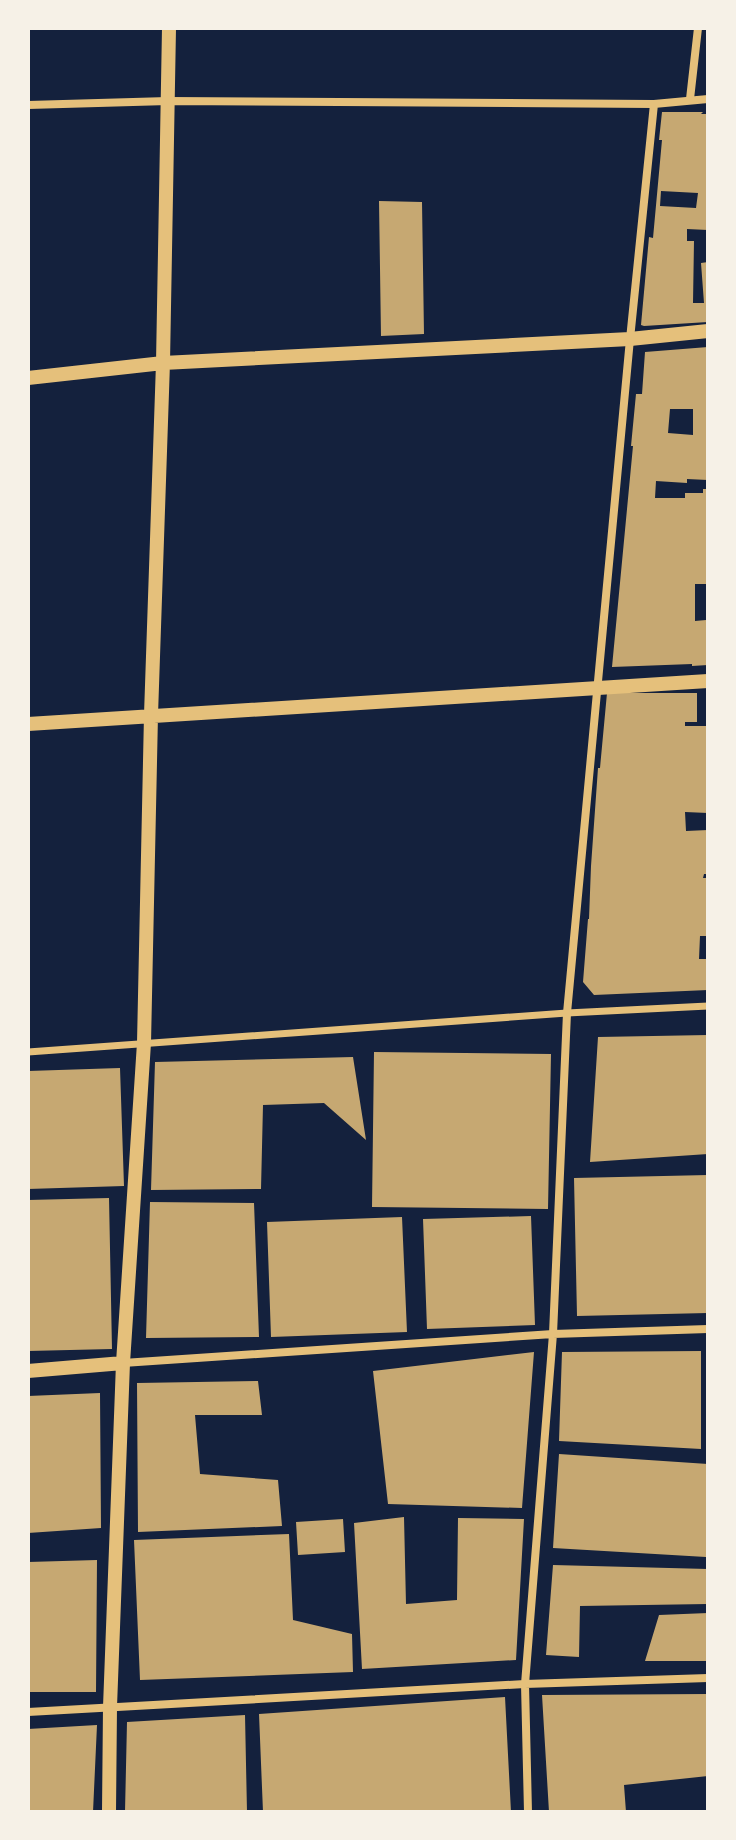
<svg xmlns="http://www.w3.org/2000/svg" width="736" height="1840" viewBox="0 0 736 1840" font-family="'Source Sans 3',sans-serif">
  <rect width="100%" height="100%" fill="#14213d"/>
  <!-- building -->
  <path fill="#c6a872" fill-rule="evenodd" d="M 662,112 L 703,112 L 701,114 L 708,114 L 708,230 L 687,229 L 687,241 L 694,241 L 693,303 L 704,303 L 701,263 L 708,262 L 708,322 L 644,326 L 641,325 L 649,237 L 653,238 L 662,140 L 659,140 ZM 661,191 L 698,193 L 696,208 L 660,206 Z
    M 379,201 L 422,202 L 424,334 L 381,336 Z
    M 708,347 L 708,480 L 687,479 L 687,483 L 656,481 L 655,498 L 685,498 L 685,493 L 703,493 L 703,489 L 708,489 L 708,584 L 695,584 L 695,621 L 706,620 L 708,665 L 692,666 L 692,664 L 612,667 L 633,446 L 631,446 L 636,394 L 642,394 L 645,352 ZM 670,409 L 693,409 L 693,435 L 668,433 Z
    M 607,693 L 697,693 L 697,722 L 685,722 L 685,726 L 708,726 L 708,813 L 685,812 L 686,831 L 708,830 L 708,874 L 704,874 L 703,878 L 708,878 L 708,936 L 700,936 L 699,959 L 708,959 L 708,990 L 594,995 L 583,982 L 588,919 L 589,919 L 591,866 L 598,768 L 600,768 Z
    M 708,1035 L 708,1154 L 590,1162 L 598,1037 Z
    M 374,1052 L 551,1054 L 548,1209 L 372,1207 Z
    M 353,1057 L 366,1140 L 324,1103 L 263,1105 L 261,1189 L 151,1190 L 155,1062 Z
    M 120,1068 L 124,1186 L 28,1189 L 28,1071 Z
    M 708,1175 L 708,1313 L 577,1316 L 574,1178 Z
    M 109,1198 L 112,1349 L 28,1351 L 28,1200 Z
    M 150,1202 L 254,1203 L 259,1337 L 146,1338 Z
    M 531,1216 L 535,1325 L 427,1329 L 423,1219 Z
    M 402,1217 L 407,1332 L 271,1337 L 267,1222 Z
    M 701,1351 L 701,1449 L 559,1441 L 562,1352 Z
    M 534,1352 L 522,1508 L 388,1504 L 373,1371 Z
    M 258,1381 L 262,1415 L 195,1415 L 200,1474 L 278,1480 L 282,1526 L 138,1532 L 137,1383 Z
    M 100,1393 L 101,1528 L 28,1533 L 28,1396 Z
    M 559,1454 L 708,1464 L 706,1557 L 553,1548 Z
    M 404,1517 L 406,1604 L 457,1600 L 458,1518 L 524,1519 L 516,1660 L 362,1669 L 354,1523 Z
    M 343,1519 L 345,1552 L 298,1555 L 296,1522 Z
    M 289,1534 L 293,1620 L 352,1634 L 353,1672 L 140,1680 L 134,1540 Z
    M 97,1560 L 96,1692 L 28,1692 L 28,1562 Z
    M 553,1565 L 708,1569 L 708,1604 L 580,1606 L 579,1657 L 546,1655 Z
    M 708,1613 L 708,1661 L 645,1661 L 659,1615 Z
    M 708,1694 L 708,1776 L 624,1785 L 626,1812 L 549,1812 L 542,1695 Z
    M 505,1697 L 511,1812 L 263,1812 L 259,1714 Z
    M 245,1715 L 247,1812 L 125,1812 L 127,1722 Z
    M 97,1725 L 93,1812 L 28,1812 L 28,1729 Z"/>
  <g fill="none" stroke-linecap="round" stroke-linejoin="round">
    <!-- pedestrian -->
    <path stroke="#e5c07b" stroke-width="7" d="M 28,1052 L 567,1013 L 708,1006"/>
    <!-- minor -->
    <path stroke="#e5c07b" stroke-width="8" d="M 690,99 L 698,28
      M 28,105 L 168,101 L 654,104 L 708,99
      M 123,1363 L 553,1334 L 708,1329
      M 28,1712 L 525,1684 L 708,1678
      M 528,1812 L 525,1684 L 553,1334 L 567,1013 L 630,339 L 654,104"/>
    <!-- tertiary -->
    <path stroke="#e5c07b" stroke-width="14" d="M 28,378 L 163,363 L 630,339 L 708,331
      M 28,724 L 708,681
      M 28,1371 L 123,1363
      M 109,1812 L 110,1707 L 123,1363 L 144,1043 L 151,715 L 163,363 L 169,28"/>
  </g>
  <!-- border -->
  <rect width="736" height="1840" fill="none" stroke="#f6f1e7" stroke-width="60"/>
</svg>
